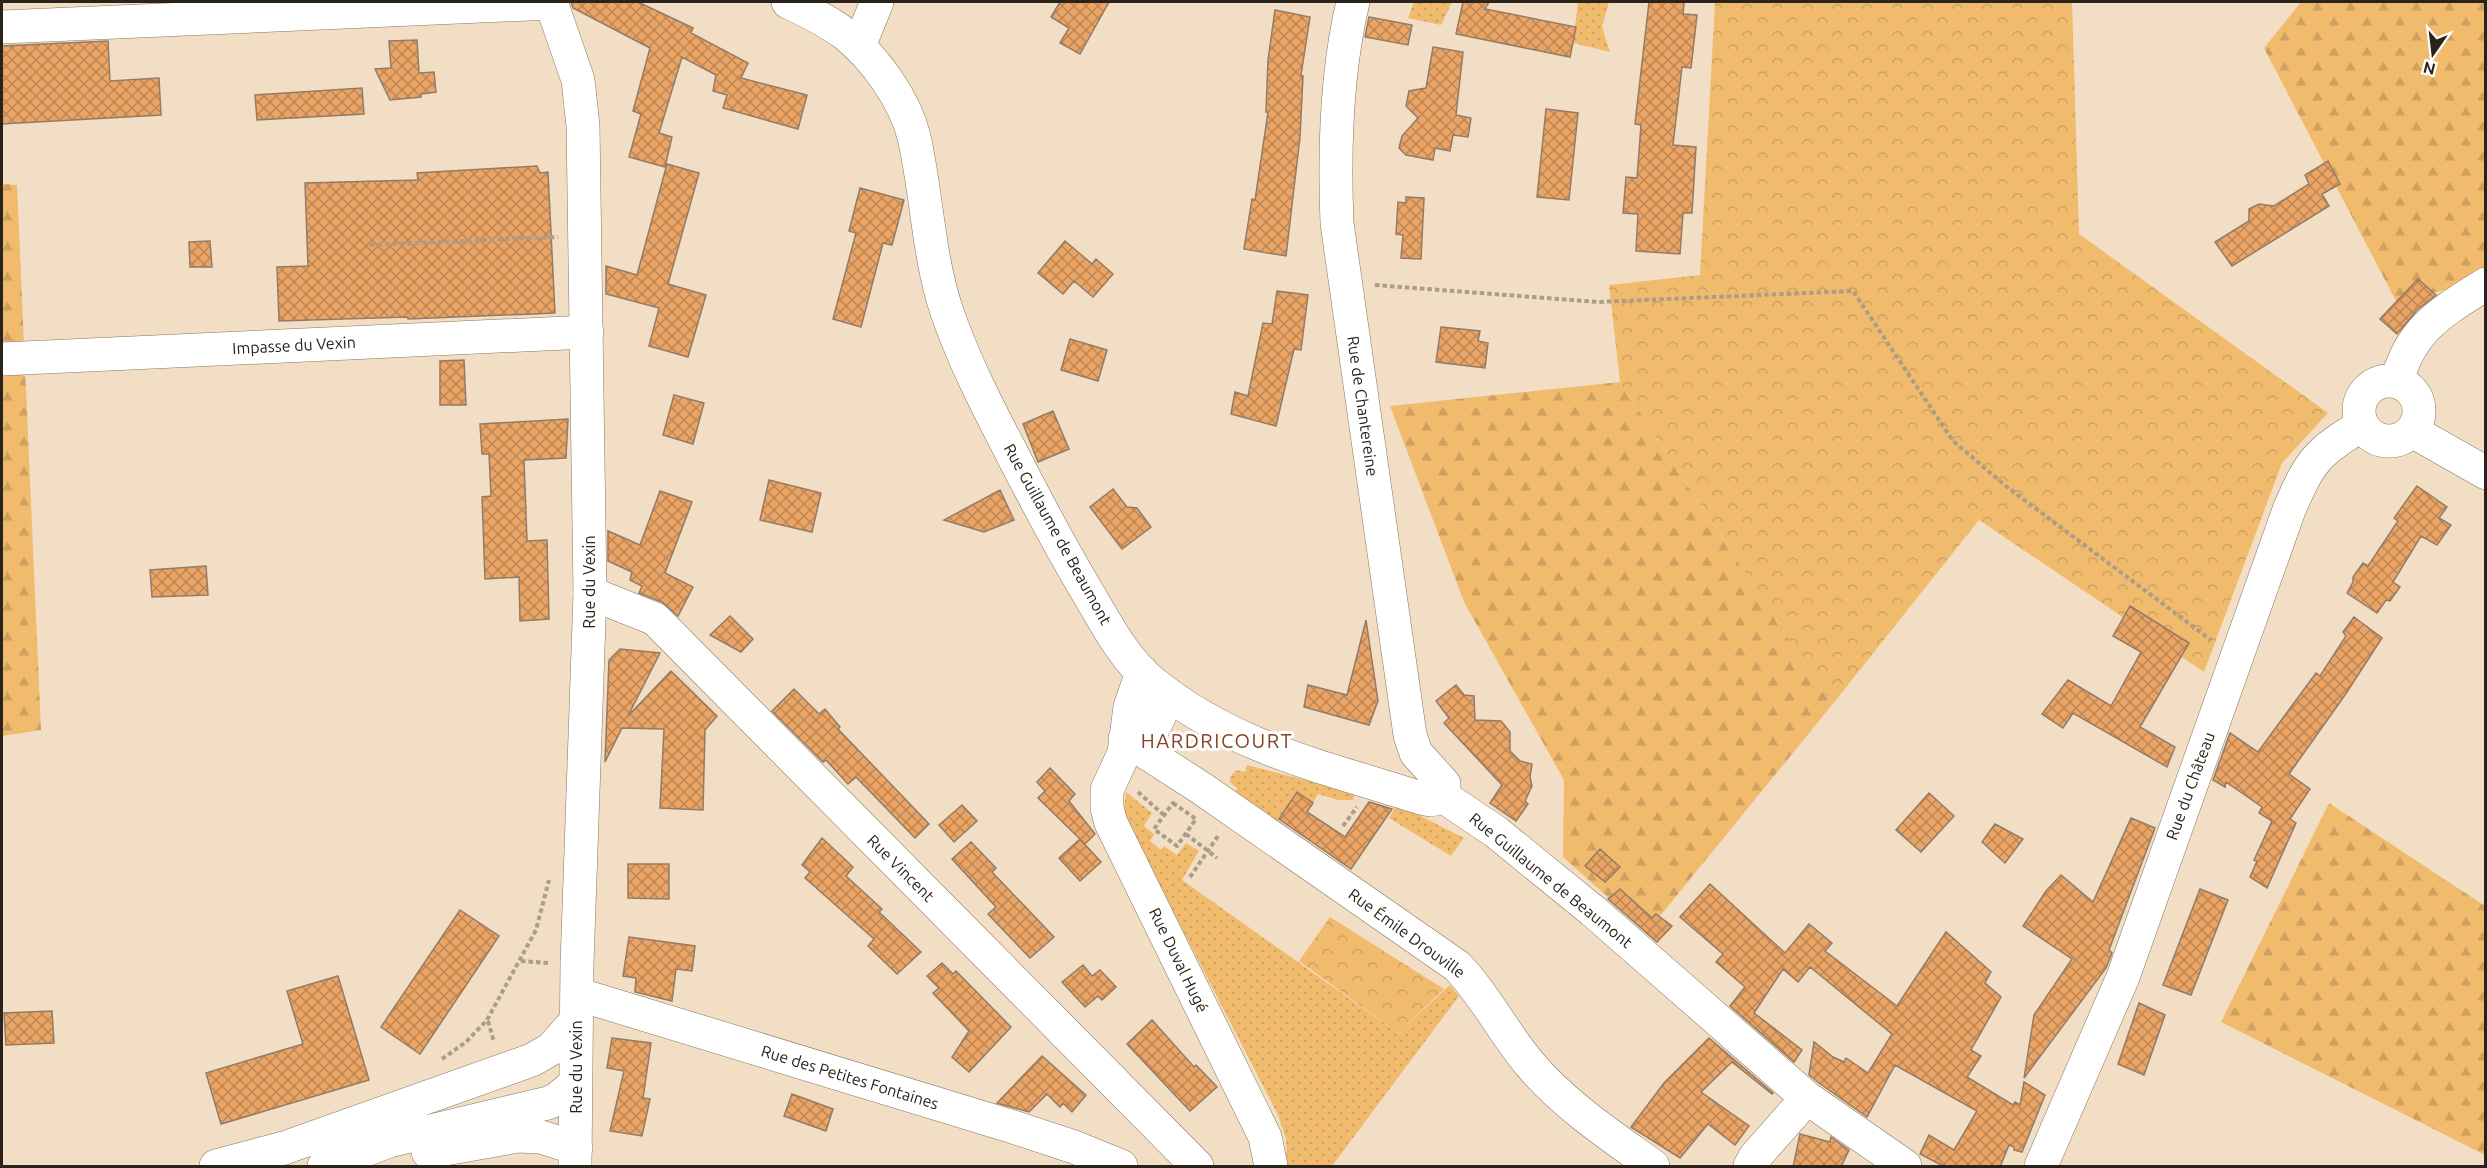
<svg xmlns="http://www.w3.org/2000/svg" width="2487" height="1168" viewBox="0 0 2487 1168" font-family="Ubuntu,sans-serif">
  <defs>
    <pattern id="grass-dots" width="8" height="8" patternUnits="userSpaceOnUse" patternTransform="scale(1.5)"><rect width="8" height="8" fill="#f1bb6e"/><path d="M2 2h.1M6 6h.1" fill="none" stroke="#cfa05f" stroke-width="1.8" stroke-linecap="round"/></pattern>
    <pattern id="forest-firs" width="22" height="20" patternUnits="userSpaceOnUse" patternTransform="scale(1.5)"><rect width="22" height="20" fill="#f1bb6e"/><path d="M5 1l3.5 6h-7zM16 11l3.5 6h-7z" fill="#cfa05f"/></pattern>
    <pattern id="park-crowns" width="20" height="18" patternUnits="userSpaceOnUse" patternTransform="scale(1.5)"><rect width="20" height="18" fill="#f1bb6e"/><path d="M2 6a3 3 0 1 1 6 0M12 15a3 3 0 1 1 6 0" fill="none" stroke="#cfa05f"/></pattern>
    <pattern id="building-cross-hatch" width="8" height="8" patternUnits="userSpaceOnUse" patternTransform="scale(1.5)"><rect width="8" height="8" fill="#eaa566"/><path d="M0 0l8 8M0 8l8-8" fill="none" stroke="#be8653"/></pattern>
  </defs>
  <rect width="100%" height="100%" fill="#f2dec4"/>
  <!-- grass -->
  <path fill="url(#grass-dots)" d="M 1414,2 L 1452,2 L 1441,25 L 1408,18 Z
    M 1578,2 L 1609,2 L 1602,27 L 1610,52 L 1573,43 Z
    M 1247,765 L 1355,793 L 1353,800 L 1338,800 L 1318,794 L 1313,803 L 1297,793 L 1277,823 L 1234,795 L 1237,788 L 1230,782 L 1230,777 L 1236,770 L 1245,772 Z
    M 1126,792 L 1152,813 L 1144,826 L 1154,834 L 1150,841 L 1161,850 L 1164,846 L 1177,855 L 1186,843 L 1199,851 L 1182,880 L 1398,1033 L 1450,985 L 1459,996 L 1332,1166 L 1287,1166 L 1286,1139 L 1278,1115 L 1125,818 L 1124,808 Z
    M 1397,804 L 1464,838 L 1451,856 L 1389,818 Z"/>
  <!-- forest -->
  <path fill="url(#forest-firs)" d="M 2301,2 L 2485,2 L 2485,281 L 2396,301 L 2264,48 Z
    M 2,184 L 17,185 L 41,730 L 2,736 Z
    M 1620,382 L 1832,705 L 1647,932 L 1563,857 L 1564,780 L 1464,602 L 1390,406 Z
    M 2329,803 L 2485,906 L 2485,1155 L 2221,1022 Z"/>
  <!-- park -->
  <path fill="url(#park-crowns)" d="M 1715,2 L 2072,2 L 2079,234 L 2328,413 L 2282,463 L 2204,672 L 1979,520 L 1832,705 L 1620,382 L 1609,285 L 1700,275 Z
    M 1330,917 L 1444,989 L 1398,1033 L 1299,961 Z"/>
  <!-- building -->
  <path fill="url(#building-cross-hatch)" stroke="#927b67" stroke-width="1.5" d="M 571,2 L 638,2 L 693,28 L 691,33 L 748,63 L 741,78 L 807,95 L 798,129 L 723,108 L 727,95 L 713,91 L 716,75 L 682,57 L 659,133 L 672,137 L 665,167 L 629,157 L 641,114 L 633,111 L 650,48 L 573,8 Z
    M 1060,2 L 1109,2 L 1080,54 L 1060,43 L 1069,28 L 1051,17 Z
    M 1463,2 L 1489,2 L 1485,9 L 1576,27 L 1570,57 L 1456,34 Z
    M 1649,2 L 1684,2 L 1683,14 L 1697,15 L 1691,68 L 1682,67 L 1673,145 L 1696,147 L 1692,213 L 1683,213 L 1680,254 L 1636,251 L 1638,214 L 1623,213 L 1626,177 L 1637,178 L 1641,125 L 1635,124 Z
    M 1275,10 L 1310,17 L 1301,75 L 1303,76 L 1300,137 L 1286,256 L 1244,249 L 1252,199 L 1255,200 L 1268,112 L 1266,112 L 1268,60 Z
    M 1369,17 L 1412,25 L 1408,45 L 1365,37 Z
    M 417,40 L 419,73 L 434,72 L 436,92 L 421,94 L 421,97 L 390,100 L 375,69 L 391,68 L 389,41 Z
    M 108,41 L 110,81 L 159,78 L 161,115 L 2,124 L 2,46 Z
    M 1433,47 L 1463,52 L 1456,115 L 1471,118 L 1468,137 L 1453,135 L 1450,151 L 1435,148 L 1433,160 L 1406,155 L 1399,148 L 1402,136 L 1418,118 L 1406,106 L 1409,91 L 1426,88 Z
    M 362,88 L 364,114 L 257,120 L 255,95 Z
    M 1546,109 L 1578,113 L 1569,200 L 1537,197 Z
    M 2328,161 L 2340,184 L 2322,194 L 2329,206 L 2232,266 L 2215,242 L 2249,221 L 2249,209 L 2259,204 L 2274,206 L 2309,184 L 2305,175 Z
    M 667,164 L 699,173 L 668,284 L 706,295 L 688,357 L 649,346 L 659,308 L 606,294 L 606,266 L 637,275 Z
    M 537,166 L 540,173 L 548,172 L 555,313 L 408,319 L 408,317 L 279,321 L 277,267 L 308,266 L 305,183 L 418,180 L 417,173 Z
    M 860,188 L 904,200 L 892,245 L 883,243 L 861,327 L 833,319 L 856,233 L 849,231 Z
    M 1406,197 L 1424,198 L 1421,259 L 1401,258 L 1403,235 L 1396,234 L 1398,202 L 1406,203 Z
    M 210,241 L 212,267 L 190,267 L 189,242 Z
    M 1065,241 L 1092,264 L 1096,259 L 1113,274 L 1093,297 L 1074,281 L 1063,294 L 1038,273 Z
    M 2418,279 L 2436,295 L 2417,310 L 2397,334 L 2380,319 Z
    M 1277,291 L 1308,295 L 1301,350 L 1294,349 L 1276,426 L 1231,414 L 1235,392 L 1248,396 L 1263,323 L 1272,324 Z
    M 1441,327 L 1480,331 L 1478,341 L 1488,343 L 1485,368 L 1436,362 Z
    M 1070,339 L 1107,350 L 1098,381 L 1061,370 Z
    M 464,360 L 466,405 L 440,405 L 440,361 Z
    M 674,395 L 704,403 L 693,444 L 663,435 Z
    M 1053,411 L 1069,449 L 1038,462 L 1023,424 Z
    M 568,419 L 566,458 L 524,460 L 527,541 L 547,540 L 549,619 L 520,621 L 519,577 L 485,579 L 482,497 L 491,496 L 489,454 L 482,454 L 480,424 Z
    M 769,480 L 821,493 L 812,532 L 760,520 Z
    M 2417,486 L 2447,507 L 2439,518 L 2451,525 L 2437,545 L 2421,536 L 2393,582 L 2400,587 L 2390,601 L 2386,600 L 2377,613 L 2347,593 L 2353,582 L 2353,577 L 2363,563 L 2368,566 L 2398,521 L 2394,518 Z
    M 1113,489 L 1127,507 L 1137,508 L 1151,527 L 1122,549 L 1090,507 Z
    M 1000,490 L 1014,520 L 984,532 L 944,520 Z
    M 660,491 L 692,502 L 665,573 L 693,587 L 678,616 L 662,602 L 639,593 L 642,586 L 630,580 L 632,572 L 608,561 L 608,531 L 640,545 Z
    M 206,566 L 208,595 L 152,597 L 150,570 Z
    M 2130,606 L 2189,643 L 2140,727 L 2175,747 L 2167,767 L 2073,713 L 2063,728 L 2042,714 L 2068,680 L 2111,706 L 2141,652 L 2113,636 Z
    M 730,616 L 753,639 L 741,652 L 710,635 Z
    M 2354,617 L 2382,638 L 2345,695 L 2289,774 L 2310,789 L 2290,819 L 2296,823 L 2267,888 L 2250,877 L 2257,861 L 2254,860 L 2272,821 L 2259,813 L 2262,807 L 2226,782 L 2225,787 L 2213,780 L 2230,733 L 2258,752 L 2316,673 L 2320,676 L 2346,636 L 2343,632 Z
    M 1366,620 L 1378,701 L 1369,725 L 1304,707 L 1308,685 L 1347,695 Z
    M 620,649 L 660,653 L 628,716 L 671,671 L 717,716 L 705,730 L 703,810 L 660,808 L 664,729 L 622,728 L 605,762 L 609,660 Z
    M 1456,685 L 1464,695 L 1474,696 L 1475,720 L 1501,721 L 1510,732 L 1510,751 L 1520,761 L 1532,764 L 1530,777 L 1532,786 L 1525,801 L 1528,804 L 1516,821 L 1490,803 L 1502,785 L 1444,723 L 1449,718 L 1436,701 Z
    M 794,689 L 819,714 L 825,709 L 840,727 L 838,729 L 929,824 L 915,838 L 856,777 L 848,784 L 826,760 L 823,762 L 772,711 Z
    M 1050,768 L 1075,794 L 1069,801 L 1095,834 L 1085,844 L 1038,798 L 1045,791 L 1037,782 Z
    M 1297,792 L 1313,803 L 1307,812 L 1345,837 L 1369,802 L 1392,809 L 1351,869 L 1279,819 Z
    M 1929,793 L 1954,816 L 1921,852 L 1896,830 Z
    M 962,805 L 977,821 L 954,842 L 939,825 Z
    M 2131,818 L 2155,828 L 2109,950 L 2112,953 L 2106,968 L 2024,1078 L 2034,1015 L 2072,959 L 2023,926 L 2046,891 L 2061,875 L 2093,902 Z
    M 1995,824 L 2023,839 L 2005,863 L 1982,842 Z
    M 822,838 L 853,867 L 846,876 L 882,909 L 879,912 L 921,952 L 897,974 L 868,946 L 874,939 L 805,878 L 810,872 L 802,865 Z
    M 1080,839 L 1101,862 L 1080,881 L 1059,858 Z
    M 971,842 L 996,868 L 992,872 L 1054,937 L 1030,958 L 988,914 L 996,907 L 952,859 Z
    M 1600,849 L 1620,867 L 1605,882 L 1585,866 Z
    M 628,864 L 669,864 L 669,899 L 628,898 Z
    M 1710,884 L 1785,953 L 1809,924 L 1832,943 L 1825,951 L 1897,1006 L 1946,932 L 1991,972 L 1985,983 L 2001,997 L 1971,1050 L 1981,1056 L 1967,1077 L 2013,1105 L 2015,1102 L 2020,1105 L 2024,1082 L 2045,1095 L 2022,1152 L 2014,1150 L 2014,1147 L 2009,1145 L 2000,1167 L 1945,1167 L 1920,1154 L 1929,1135 L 1954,1150 L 1977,1111 L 1895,1065 L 1867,1117 L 1819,1083 L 1809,1075 L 1814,1042 L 1833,1057 L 1844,1062 L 1846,1058 L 1868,1073 L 1892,1034 L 1810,967 L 1798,982 L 1783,969 L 1754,1013 L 1802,1050 L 1794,1062 L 1730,1006 L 1745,987 L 1716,962 L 1723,954 L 1680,917 Z
    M 1620,889 L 1652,918 L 1656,914 L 1672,926 L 1657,942 L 1608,899 Z
    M 2200,889 L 2228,900 L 2191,995 L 2163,985 Z
    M 460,910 L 499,936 L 420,1054 L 381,1027 Z
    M 629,937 L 695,946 L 692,971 L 676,969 L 672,1001 L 635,992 L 636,978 L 623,976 Z
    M 942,963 L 953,974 L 956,971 L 1011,1027 L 969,1072 L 952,1057 L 969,1031 L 933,993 L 939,988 L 927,976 Z
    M 1083,965 L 1092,976 L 1100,970 L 1116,987 L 1102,1000 L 1098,996 L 1085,1007 L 1062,982 Z
    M 338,976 L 369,1080 L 221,1124 L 206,1073 L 303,1044 L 287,991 Z
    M 2139,1003 L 2165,1015 L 2144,1075 L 2118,1064 Z
    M 52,1011 L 54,1043 L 6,1045 L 4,1013 Z
    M 1152,1020 L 1194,1067 L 1196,1065 L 1217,1087 L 1190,1111 L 1127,1044 Z
    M 612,1038 L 651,1043 L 643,1098 L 650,1099 L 642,1136 L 610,1131 L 624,1071 L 607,1068 Z
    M 1709,1038 L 1773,1093 L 1772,1094 L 1732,1062 L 1701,1092 L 1749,1126 L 1735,1145 L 1708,1124 L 1680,1158 L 1631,1127 L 1664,1083 Z
    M 1042,1056 L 1086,1095 L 1072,1112 L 1063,1103 L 1060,1107 L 1047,1094 L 1029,1112 L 997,1103 Z
    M 792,1094 L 833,1109 L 826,1131 L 784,1116 Z
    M 1800,1134 L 1830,1142 L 1831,1137 L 1849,1150 L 1841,1167 L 1793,1167 Z"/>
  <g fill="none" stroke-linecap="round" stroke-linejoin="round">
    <!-- minor casing -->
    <g stroke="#87755d" stroke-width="34">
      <path id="minor" d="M 788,2 C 807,11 828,21 845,34 C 875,58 905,100 914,137 C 927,194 928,254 946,309 C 962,356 984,400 1007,444 C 1032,493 1057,541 1085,588 C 1104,620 1123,658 1152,682 C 1233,748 1324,767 1421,798 L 1430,800 L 1444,797 L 1496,832 L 1593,911 L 1807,1098 L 1905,1166
        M 1353,2 C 1336,73 1334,150 1337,223 L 1410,735 L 1416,753 L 1444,784 L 1444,797
        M 2,27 L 551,3
        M 859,46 L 877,2
        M 2,359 L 587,332
        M2359 411a30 30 0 1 1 60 0a30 30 0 1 1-60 0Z
        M 2397,381 C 2411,328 2442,312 2486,284
        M 2412,431 L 2486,473
        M 590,593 L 655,619 L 1197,1166
        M 1142,672 L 1130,707 L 1124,753 L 1107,790 L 1107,808 L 1111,823 L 1265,1137 L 1271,1166
        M 1125,739 L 1201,788 L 1457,966 C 1485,995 1503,1032 1529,1063 C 1563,1104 1610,1135 1653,1166
        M 1124,753 C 1152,738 1158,723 1168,694
        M 577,994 L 1010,1126 L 1074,1147 L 1121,1166
        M 1750,1166 L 1755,1157 L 1807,1098
        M 2041,1166 L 2123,977 L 2289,510 C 2310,461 2316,453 2362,425"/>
    </g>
    <!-- major casing -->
    <g stroke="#87755d" stroke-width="34">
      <path id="major" d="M 551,2 L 578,80 L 583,126 L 590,593 L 577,964 L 575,1166
        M 428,1152 L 518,1136 L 541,1137 L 576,1148
        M 216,1166 L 284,1148 L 532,1060 L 551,1049 L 576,1021
        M 324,1166 L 389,1141 L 548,1103 L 557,1099 L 576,1083"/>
    </g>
    <!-- path -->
    <path stroke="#ac9c88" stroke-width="4" stroke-dasharray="4.5 3" stroke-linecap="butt" d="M 370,245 L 558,237
      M 1375,285 L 1598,302 L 1853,291 L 1953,441 L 2007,487 L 2211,640
      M 1138,792 L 1164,815
      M 1173,803 L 1196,819 L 1177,846 L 1154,829 Z
      M 1343,826 L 1357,807
      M 1186,834 L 1217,858
      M 1190,877 L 1218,836
      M 521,961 L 548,963
      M 488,1021 L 494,1042
      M 442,1059 L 466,1042 L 487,1020 L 536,930 L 549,880"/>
    <!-- minor -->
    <use href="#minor" stroke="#fff" stroke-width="33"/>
    <!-- major -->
    <use href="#major" stroke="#fff" stroke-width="33"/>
  </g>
  <g text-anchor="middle" stroke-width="6" stroke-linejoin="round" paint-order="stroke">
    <!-- street labels -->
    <g font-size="16" fill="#2b231a" stroke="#fff">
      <text transform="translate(294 345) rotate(-3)" y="6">Impasse du Vexin</text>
      <text transform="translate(1363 406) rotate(82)" y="6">Rue de Chantereine</text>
      <text transform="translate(1058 534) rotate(61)" y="6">Rue Guillaume de Beaumont</text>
      <text transform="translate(589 582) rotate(-90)" y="6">Rue du Vexin</text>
      <text transform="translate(2190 786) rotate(-70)" y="6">Rue du Château</text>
      <text transform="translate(901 868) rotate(45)" y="6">Rue Vincent</text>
      <text transform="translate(1551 880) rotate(39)" y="6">Rue Guillaume de Beaumont</text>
      <text transform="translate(1407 933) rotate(36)" y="6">Rue Émile Drouville</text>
      <text transform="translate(1179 960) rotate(64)" y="6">Rue Duval Hugé</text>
      <text transform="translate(576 1067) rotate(-90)" y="6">Rue du Vexin</text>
      <text transform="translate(850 1077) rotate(17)" y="6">Rue des Petites Fontaines</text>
    </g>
    <!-- quarter labels -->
    <g font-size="20" letter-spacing="1.5" fill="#854226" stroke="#fff">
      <text x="1217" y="748">HARDRICOURT</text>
    </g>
  </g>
  <!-- border -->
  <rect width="2487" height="1168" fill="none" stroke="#2b231a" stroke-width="6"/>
  <!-- north arrow -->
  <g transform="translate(2433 54) rotate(194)" stroke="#ffffff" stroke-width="4.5" paint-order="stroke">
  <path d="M0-4.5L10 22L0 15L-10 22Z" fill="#2b231a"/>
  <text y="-9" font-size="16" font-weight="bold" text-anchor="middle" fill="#2b231a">N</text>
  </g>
</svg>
